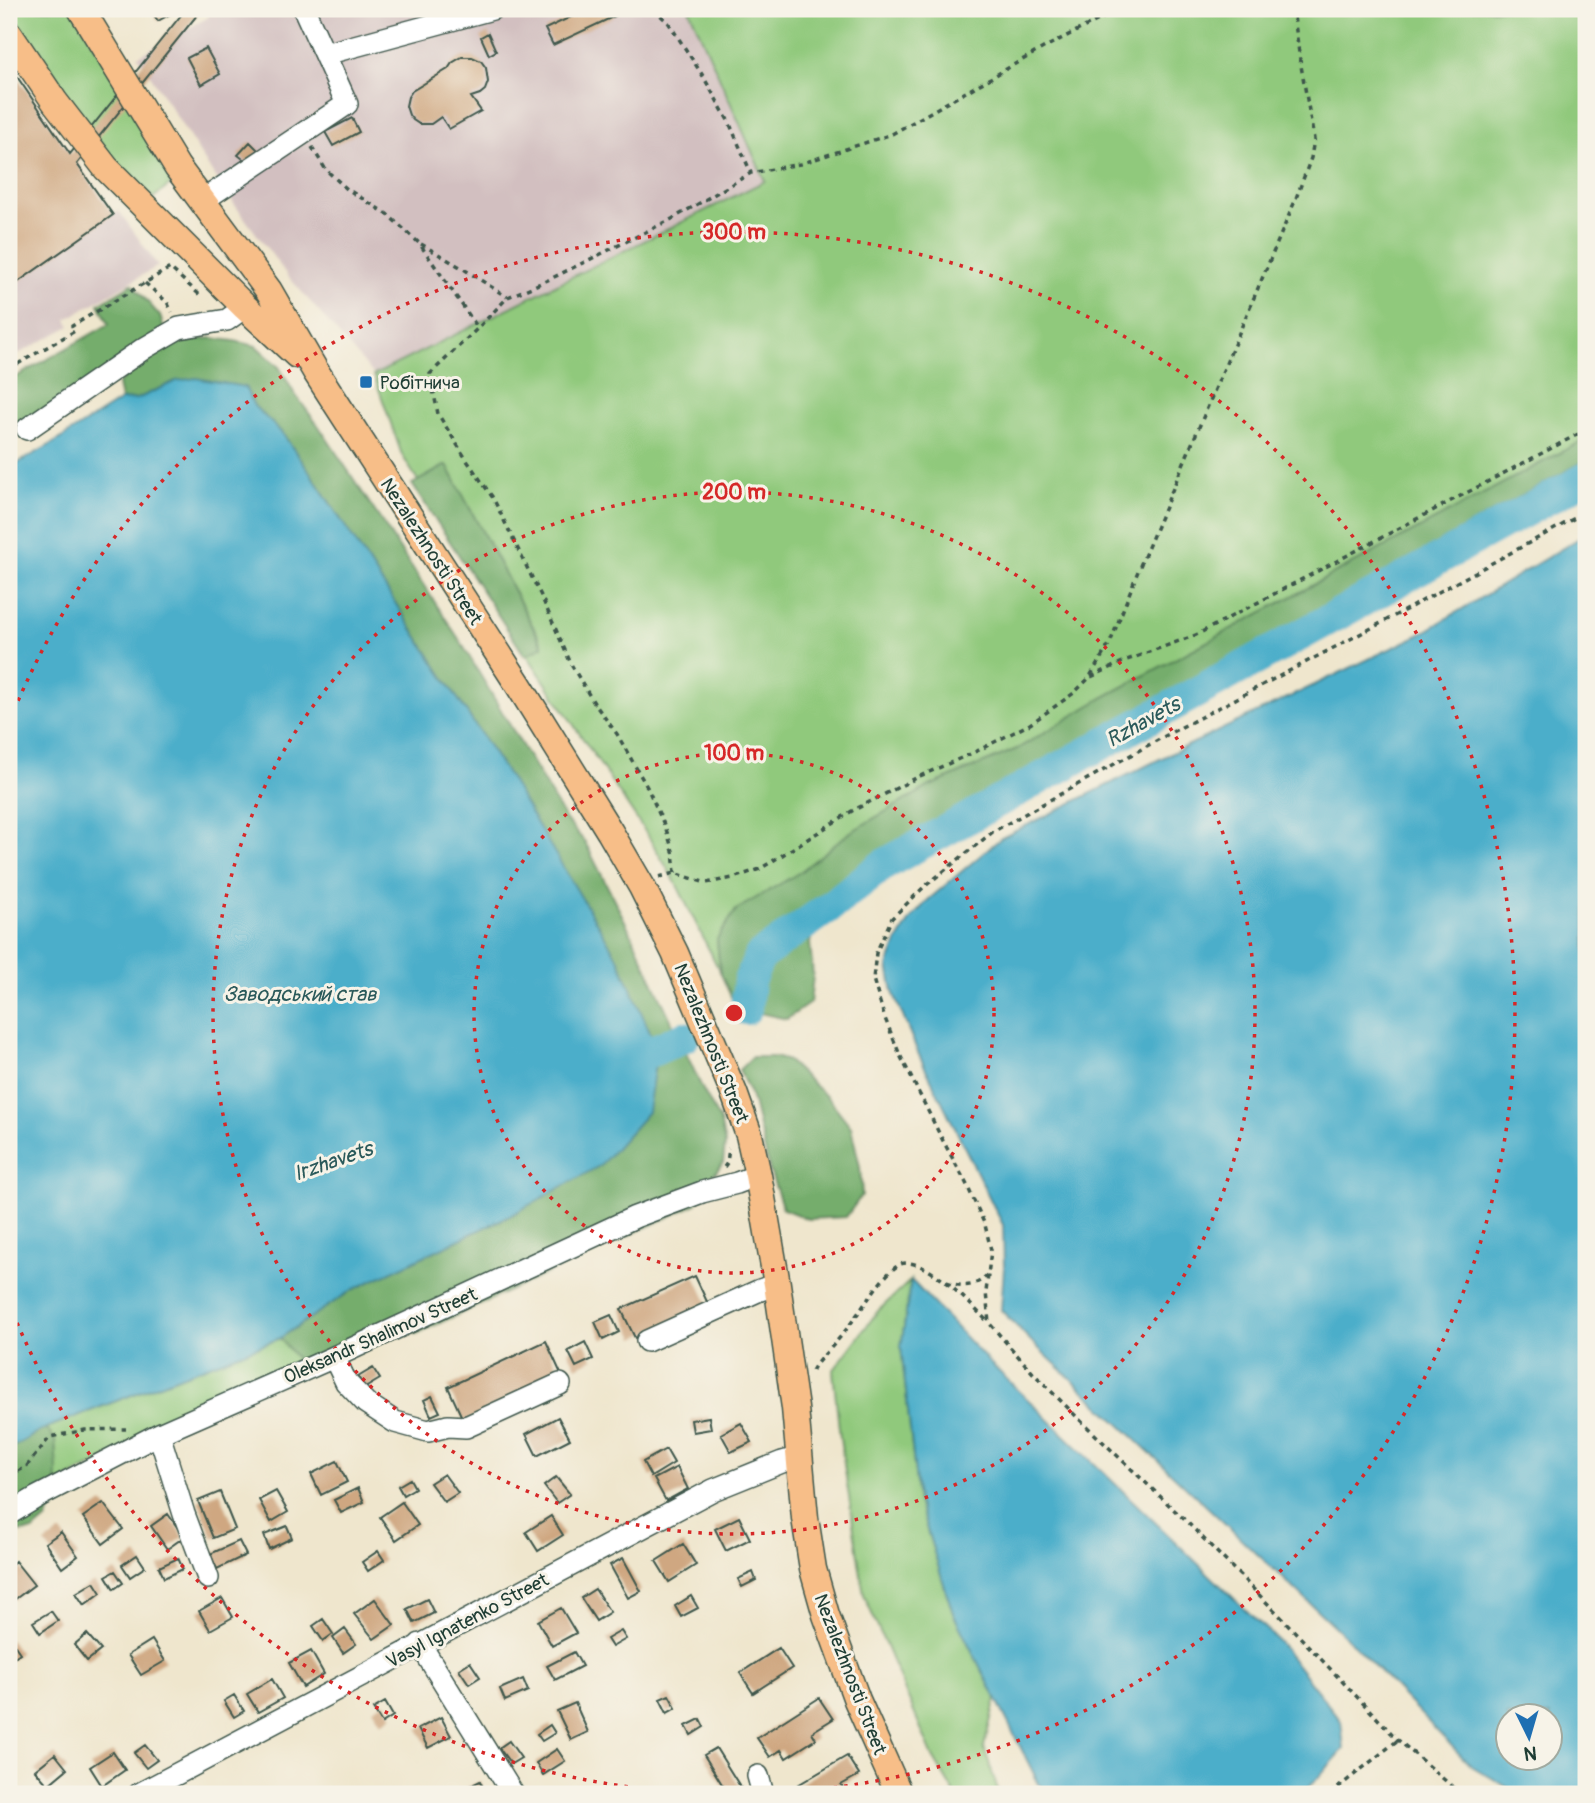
<svg xmlns="http://www.w3.org/2000/svg" width="1595" height="1803" viewBox="0 0 1595 1803" font-family="Pangolin,sans-serif">
  <rect width="100%" height="100%" fill="#f7f3e8"/>
  <filter id="ink" filterUnits="userSpaceOnUse"><feTurbulence type="fractalNoise" baseFrequency=".0143" numOctaves="2"/><feDisplacementMap in="SourceGraphic" scale="14" xChannelSelector="R" yChannelSelector="G"/><feConvolveMatrix kernelMatrix="1 2 1 2 8 2 1 2 1" color-interpolation-filters="sRGB"/></filter>
  <filter id="wash" filterUnits="userSpaceOnUse"><feTurbulence type="fractalNoise" baseFrequency=".00686" numOctaves="4" result="noise"/><feDisplacementMap in="SourceGraphic" scale="28" xChannelSelector="R" yChannelSelector="G"/><feGaussianBlur stdDeviation="1.57" result="paint"/><feColorMatrix in="noise" values="0 0 0 0 0 0 0 0 0 0 0 0 0 0 0 0 0 1.4 0 .05"/><feComposite in="paint" operator="in"/></filter>
  <g filter="url(#wash)">
    <rect width="100%" height="100%" fill="#efe6cd"/>
    <!-- industrial -->
    <path fill="#d2bfc0" d="M 205,9 L 689,9 L 765,181 L 374,375 L 287,275 L 220,185 L 138,56 L 209,17 Z
      M 9,65 L 113,214 L 119,211 L 158,266 L 67,319 L 70,326 L 9,359 Z"/>
    <!-- green -->
    <path fill="#90c97c" stroke="#588358" stroke-width="2" d="M 9,9 L 72,9 L 178,179 L 153,198 L 113,160 L 9,22 Z
      M 689,9 L 1586,9 L 1586,439 L 1104,697 L 1017,749 L 930,786 L 849,833 L 717,939 L 720,972 L 676,883 L 648,836 L 527,655 L 543,645 L 446,465 L 418,481 L 402,455 L 374,375 L 765,181 Z
      M 911,1280 L 901,1347 L 918,1501 L 953,1613 L 996,1698 L 984,1747 L 999,1794 L 955,1794 L 933,1757 L 864,1595 L 840,1438 L 833,1371 L 878,1311 Z
      M 280,1338 L 300,1363 L 56,1484 L 55,1440 L 46,1428 Z"/>
    <!-- forest -->
    <path fill="#74ad6c" stroke="#4a7550" stroke-width="2" d="M 132,284 L 160,316 L 164,328 L 9,438 L 9,381 L 109,324 L 99,304 Z
      M 212,338 L 234,341 L 256,346 L 279,367 L 294,393 L 318,425 L 459,639 L 566,820 L 585,842 L 630,931 L 703,1090 L 720,1121 L 725,1144 L 723,1163 L 709,1180 L 696,1204 L 416,1334 L 403,1315 L 300,1363 L 280,1338 L 352,1290 L 513,1214 L 509,777 L 311,474 L 282,433 L 254,406 L 245,387 L 176,381 L 137,399 L 121,400 L 118,384 C 147,353 169,340 212,338 Z
      M 1586,439 L 1586,460 L 1392,568 L 930,834 L 867,881 L 817,913 L 810,943 L 813,976 L 810,1003 L 787,1019 L 736,1008 L 720,972 L 717,939 L 736,910 L 800,872 L 849,833 L 930,786 L 1017,749 L 1104,697 Z
      M 447,465 L 543,646 L 525,656 L 412,484 Z
      M 752,1057 L 774,1057 L 788,1061 L 830,1100 L 851,1127 L 860,1167 L 862,1195 L 846,1217 L 808,1219 L 783,1209 L 770,1171 L 752,1098 L 739,1070 Z
      M 46,1428 L 55,1440 L 57,1470 L 56,1491 L 47,1519 L 33,1531 L 9,1532 L 9,1449 Z"/>
    <!-- water -->
    <path fill="#4baeca" stroke="#35767f" stroke-width="2" fill-rule="evenodd" d="M 196,378 L 245,387 L 254,406 L 282,433 L 311,474 L 509,777 L 619,960 L 657,1049 L 648,1112 L 601,1165 L 513,1214 L 352,1290 L 280,1338 L 46,1428 L 9,1449 L 9,468 L 55,442 L 121,400 L 137,399 L 176,381 Z
      M 1586,534 L 1586,1794 L 1519,1794 L 1470,1765 L 1351,1642 L 1032,1342 L 1001,1310 L 1004,1267 L 1003,1225 L 919,1055 L 893,992 L 888,966 L 897,942 L 910,920 L 928,900 L 1001,838 L 1164,757 L 1419,635 ZM 1508,1716 L 1550,1716 L 1550,1758 L 1508,1758 Z
      M 911,1280 L 987,1360 L 1278,1641 L 1341,1721 L 1344,1749 L 1317,1779 L 1300,1794 L 1047,1794 L 1039,1784 L 953,1613 L 918,1501 L 901,1347 Z"/>
    <g fill="none" stroke-linecap="round" stroke-linejoin="round">
      <!-- river -->
      <path stroke="#4baeca" stroke-width="32" d="M 746,1009 L 749,981 L 760,956 L 828,908 L 883,865 L 1586,478
        M 616,1063 L 657,1049 L 684,1037"/>
    </g>
    <g id="blocks">
      <!-- building -->
      <path fill="#cfa781" d="M 150,9 L 179,9 L 158,21 Z
        M 186,9 L 202,9 L 77,164 L 113,215 L 11,287 L 9,284 L 9,65 L 70,154 Z
        M 588,9 L 612,9 L 615,16 L 553,45 L 545,29 Z
        M 488,33 L 496,51 L 489,55 L 481,37 Z
        M 206,48 L 220,74 L 201,85 L 187,58 Z
        M 462,57 L 472,57 L 481,61 L 486,68 L 488,82 L 485,90 L 480,94 L 471,97 L 481,111 L 449,129 L 441,117 L 431,124 L 419,124 L 413,120 L 409,115 L 406,106 L 408,97 L 412,91 L 448,69 L 452,63 Z
        M 352,118 L 359,132 L 333,146 L 325,132 Z
        M 250,142 L 259,151 L 248,163 L 238,155 Z
        M 695,1276 L 709,1306 L 635,1338 L 621,1309 Z
        M 611,1315 L 619,1332 L 603,1340 L 595,1322 Z
        M 546,1341 L 562,1376 L 464,1422 L 448,1387 Z
        M 585,1342 L 593,1359 L 576,1367 L 568,1351 Z
        M 373,1368 L 380,1379 L 365,1388 L 358,1377 Z
        M 432,1396 L 440,1412 L 431,1416 L 424,1400 Z
        M 558,1417 L 570,1439 L 537,1456 L 526,1434 Z
        M 709,1417 L 711,1429 L 693,1432 L 691,1420 Z
        M 741,1423 L 752,1442 L 731,1452 L 721,1434 Z
        M 666,1449 L 674,1463 L 651,1477 L 643,1462 Z
        M 337,1461 L 347,1482 L 321,1495 L 311,1474 Z
        M 677,1467 L 688,1489 L 666,1501 L 654,1479 Z
        M 444,1474 L 458,1493 L 444,1502 L 430,1483 Z
        M 556,1477 L 570,1494 L 557,1503 L 544,1486 Z
        M 410,1479 L 415,1488 L 403,1495 L 398,1486 Z
        M 358,1488 L 364,1502 L 341,1513 L 334,1500 Z
        M 276,1491 L 288,1512 L 271,1522 L 259,1500 Z
        M 220,1492 L 235,1529 L 213,1538 L 198,1501 Z
        M 402,1502 L 418,1525 L 396,1540 L 380,1517 Z
        M 103,1503 L 123,1529 L 103,1544 L 83,1517 Z
        M 168,1514 L 184,1537 L 167,1549 L 151,1526 Z
        M 551,1516 L 563,1535 L 538,1551 L 526,1532 Z
        M 739,1517 L 750,1539 L 726,1551 L 715,1529 Z
        M 287,1526 L 292,1538 L 269,1549 L 264,1535 Z
        M 61,1532 L 78,1556 L 62,1568 L 45,1543 Z
        M 239,1541 L 246,1555 L 217,1569 L 210,1554 Z
        M 683,1544 L 696,1565 L 669,1582 L 656,1561 Z
        M 378,1551 L 384,1560 L 368,1571 L 362,1562 Z
        M 137,1555 L 145,1567 L 130,1577 L 122,1565 Z
        M 178,1558 L 183,1569 L 164,1578 L 159,1567 Z
        M 623,1558 L 641,1591 L 628,1598 L 610,1565 Z
        M 15,1561 L 34,1585 L 14,1600 L 9,1594 L 9,1566 Z
        M 115,1571 L 123,1583 L 114,1589 L 106,1576 Z
        M 753,1572 L 756,1580 L 742,1587 L 738,1579 Z
        M 94,1582 L 101,1593 L 84,1605 L 76,1593 Z
        M 595,1589 L 610,1612 L 596,1621 L 581,1598 Z
        M 691,1596 L 698,1608 L 681,1617 L 675,1606 Z
        M 222,1598 L 233,1617 L 210,1630 L 199,1611 Z
        M 375,1599 L 394,1625 L 374,1639 L 354,1614 Z
        M 427,1599 L 434,1613 L 414,1623 L 407,1609 Z
        M 561,1608 L 576,1633 L 552,1646 L 538,1621 Z
        M 51,1611 L 58,1621 L 40,1633 L 33,1622 Z
        M 323,1619 L 333,1634 L 323,1641 L 313,1626 Z
        M 345,1629 L 356,1644 L 343,1653 L 333,1638 Z
        M 621,1631 L 626,1639 L 612,1647 L 607,1639 Z
        M 87,1634 L 101,1650 L 87,1661 L 74,1645 Z
        M 11,1640 L 20,1653 L 9,1661 L 9,1641 Z
        M 152,1640 L 165,1661 L 141,1675 L 128,1655 Z
        M 779,1648 L 792,1668 L 753,1693 L 740,1673 Z
        M 311,1651 L 324,1674 L 303,1687 L 289,1663 Z
        M 574,1652 L 582,1666 L 555,1680 L 547,1666 Z
        M 470,1662 L 480,1677 L 469,1684 L 459,1669 Z
        M 272,1679 L 283,1698 L 258,1712 L 247,1694 Z
        M 523,1679 L 528,1691 L 505,1701 L 500,1689 Z
        M 234,1695 L 244,1711 L 234,1717 L 224,1701 Z
        M 669,1695 L 676,1708 L 667,1713 L 660,1699 Z
        M 819,1698 L 833,1719 L 812,1732 L 816,1739 L 786,1758 L 781,1750 L 770,1757 L 757,1738 Z
        M 385,1702 L 393,1716 L 382,1723 L 373,1709 Z
        M 575,1703 L 588,1732 L 571,1740 L 557,1711 Z
        M 441,1717 L 451,1736 L 428,1748 L 418,1729 Z
        M 700,1719 L 704,1727 L 691,1735 L 686,1726 Z
        M 550,1725 L 555,1733 L 542,1741 L 537,1734 Z
        M 509,1741 L 521,1758 L 511,1764 L 499,1748 Z
        M 145,1745 L 157,1760 L 146,1768 L 134,1753 Z
        M 716,1748 L 741,1788 L 730,1794 L 728,1794 L 704,1755 Z
        M 557,1749 L 565,1761 L 543,1775 L 536,1763 Z
        M 113,1752 L 125,1770 L 102,1786 L 90,1767 Z
        M 55,1754 L 67,1769 L 48,1785 L 35,1770 Z
        M 847,1756 L 859,1775 L 841,1785 L 847,1794 L 794,1794 L 791,1789 Z
        M 480,1781 L 486,1794 L 454,1794 Z"/>
    </g>
  </g>
  <g filter="url(#ink)">
    <use href="#blocks" fill-opacity="0" stroke="#3e564b" stroke-width="2"/>
    <g fill="none" stroke-linecap="round" stroke-linejoin="round">
      <!-- minor casing -->
      <g stroke="#3e564b" stroke-width="24">
        <path id="minor" d="M 325,54 L 492,9
          M 202,201 L 347,104 L 304,9
          M 27,429 L 143,349 L 179,328 L 227,320 L 245,307
          M 647,1341 L 760,1290 L 777,1284
          M 334,1357 L 346,1382 L 366,1403 L 395,1422 L 428,1431 L 448,1426 L 466,1427 L 560,1384
          M 159,1434 L 184,1514 L 208,1578
          M 9,1514 L 37,1497 L 159,1434 L 334,1357 L 635,1217 L 702,1192 L 737,1183 L 758,1175
          M 420,1644 L 513,1794
          M 758,1776 L 763,1794
          M 139,1794 L 713,1490 L 782,1462 L 800,1457"/>
      </g>
      <!-- major casing -->
      <g stroke="#3e564b" stroke-width="29">
        <path id="major" d="M 81,9 L 177,167 L 269,291 L 316,372 L 518,684 L 610,832 L 642,887 L 675,953 L 734,1093 L 749,1135 L 758,1175 L 777,1284 L 795,1408 L 805,1518 L 813,1569 L 826,1615 L 857,1700 L 899,1794
          M 9,34 L 55,102 L 106,168 L 245,307 L 297,355"/>
      </g>
      <!-- path -->
      <path stroke="#3e564b" stroke-width="3.5" stroke-dasharray="5 5" stroke-linecap="butt" d="M 653,9 L 668,22 L 703,76 L 729,122 L 751,173
        M 312,147 L 326,170 L 347,189 L 387,214 L 419,243 L 478,328
        M 421,244 L 462,268 L 507,297
        M 145,283 L 167,302 L 172,312
        M 9,369 L 75,331 L 72,326 L 170,268 L 202,297
        M 1091,677 L 1127,660 L 1196,635 L 1586,430
        M 675,873 L 673,851 L 666,829 L 647,787 L 617,734 L 594,703 L 572,666 L 542,598 L 493,498 L 468,462 L 438,414 L 430,374 L 478,328 L 508,297 L 548,280 L 672,219 L 751,173 L 800,164 L 892,134 L 1045,47 L 1120,9
        M 659,877 L 675,873 L 706,883 L 733,878 L 760,869 L 852,811 L 920,776 L 977,751 L 1030,724 L 1074,693 L 1089,678 L 1110,643 L 1140,566 L 1295,201 L 1311,158 L 1314,139 L 1300,60 L 1293,9
        M 724,1167 L 727,1163 L 729,1148
        M 946,1282 C 962,1287 975,1288 987,1275
        M 812,1371 C 816,1363 822,1357 829,1350 C 838,1340 848,1328 856,1316 C 869,1299 880,1279 897,1266 C 920,1249 974,1308 989,1323
        M 9,1476 L 26,1467 L 50,1437 L 85,1430 L 126,1429
        M 1330,1794 L 1398,1740
        M 1461,1794 L 1398,1740 L 1280,1616 L 1188,1523 L 1081,1421 L 1033,1373 L 989,1323 L 986,1292 L 991,1250 L 985,1225 L 966,1183 L 941,1137 L 900,1055 L 884,1016 L 873,979 L 876,953 L 892,918 L 924,887 L 994,831 L 1174,731 L 1385,621 L 1586,512"/>
      <!-- minor -->
      <use href="#minor" stroke="#fff" stroke-width="21"/>
      <!-- major -->
      <use href="#major" stroke="#f7be88" stroke-width="26"/>
    </g>
  </g>
  <!-- distance rings -->
  <g fill="none" stroke="#d62828" stroke-width="3.5" stroke-dasharray="3.5 7">
    <circle cx="734" cy="1013" r="260"/>
    <circle cx="734" cy="1013" r="521"/>
    <path d="M10 720A781 781 0 1 1 10 1306"/>
  </g>
  <!-- markers -->
  <rect fill="#1f6fb2" stroke="#f7f3e8" stroke-width="2.5" x="359" y="375" width="14" height="14" rx="3.5"/>
  <g text-anchor="middle" stroke-width="6" stroke-linejoin="round" paint-order="stroke">
    <!-- poi labels -->
    <g font-size="19" fill="#1f3d34" stroke="#f7f3e8" text-anchor="start">
      <text x="380" y="389">Робітнича</text>
    </g>
    <!-- street labels -->
    <g font-size="19" fill="#1f3d34" stroke="#f7f3e8">
      <text transform="translate(432 551) rotate(57)" y="7">Nezalezhnosti Street</text>
      <text transform="translate(712 1043) rotate(68)" y="7">Nezalezhnosti Street</text>
      <text transform="translate(380 1335) rotate(-24)" y="7">Oleksandr Shalimov Street</text>
      <text transform="translate(467 1620) rotate(-28)" y="7">Vasyl Ignatenko Street</text>
      <text transform="translate(851 1674) rotate(69)" y="7">Nezalezhnosti Street</text>
    </g>
    <!-- water labels -->
    <g font-size="21" font-style="italic" fill="#2a595a" stroke="#f7f3e8">
      <text transform="translate(1143 722) rotate(-29)" y="7">Rzhavets</text>
      <text x="300" y="1001">Заводський став</text>
      <text transform="translate(333 1161) rotate(-19)" y="7">Irzhavets</text>
    </g>
  </g>
  <circle cx="734" cy="1013" r="10" fill="#d62828" stroke="#f7f3e8" stroke-width="3.5"/>
  <g font-size="21" text-anchor="middle" font-weight="bold" fill="#d62828" stroke="#f7f3e8" stroke-width="6" stroke-linejoin="round" paint-order="stroke">
    <text x="734" y="239">300 m</text>
    <text x="734" y="499">200 m</text>
    <text x="734" y="760">100 m</text>
  </g>
  <!-- margin -->
  <rect width="1595" height="1803" fill="none" stroke="#f7f3e8" stroke-width="35"/>
  <!-- north arrow -->
  <g transform="translate(1529 1737) rotate(175)"><circle r="33" fill="#f7f3e8" stroke="#a1aaa0" stroke-width="2"/>
  <path d="M0-5L12 26L0 18L-12 26Z" fill="#1f6fb2"/>
  <text y="-10" font-size="19" font-weight="bold" text-anchor="middle" fill="#1f3d34">N</text>
  </g>
</svg>
